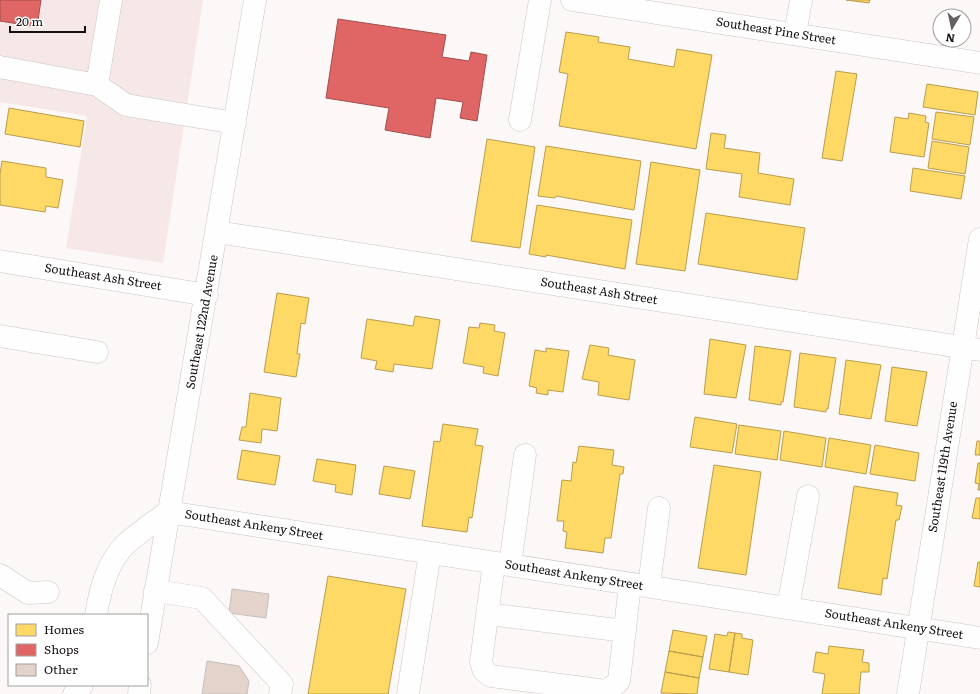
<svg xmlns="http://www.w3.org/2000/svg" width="980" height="694" viewBox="0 0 980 694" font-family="Literata,serif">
  <rect width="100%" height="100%" fill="#fdf8f8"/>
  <!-- built -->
  <path fill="#f5e8e7" d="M 0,0 L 203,0 L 163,263 L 66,248 L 87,116 L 0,102 Z"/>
  <!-- homes -->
  <path fill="#ffd966" stroke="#b99d4c" d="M 846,0 L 870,0 L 869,3 Z
    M 566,32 L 599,37 L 598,42 L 630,47 L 628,59 L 674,67 L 677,49 L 712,55 L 696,149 L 559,126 L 568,74 L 559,72 Z
    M 836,71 L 857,74 L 842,161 L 822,158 Z
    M 927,84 L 978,92 L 975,115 L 923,107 Z
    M 9,108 L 84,121 L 80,147 L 5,134 Z
    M 936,112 L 974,117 L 970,145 L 932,139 Z
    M 909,113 L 926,116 L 925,122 L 929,123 L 924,157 L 890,152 L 895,117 L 908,119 Z
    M 711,133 L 726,135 L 724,148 L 760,153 L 758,173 L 794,179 L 790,205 L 739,197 L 742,174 L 706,169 Z
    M 487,139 L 535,147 L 520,248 L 471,241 Z
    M 932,141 L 969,147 L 965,174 L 928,168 Z
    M 546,146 L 641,161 L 634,210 L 556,196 L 555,198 L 538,196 Z
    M 2,161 L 46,168 L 46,177 L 63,180 L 58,208 L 46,206 L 45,212 L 0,205 L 0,174 Z
    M 651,162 L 700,170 L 685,271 L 636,264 Z
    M 913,168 L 965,176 L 961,199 L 910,191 Z
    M 537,205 L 632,220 L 625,269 L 546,255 L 546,257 L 529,254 Z
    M 706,213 L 805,228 L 797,280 L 698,264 Z
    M 277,293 L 309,298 L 305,324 L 301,323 L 297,354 L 300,354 L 296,377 L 264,372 Z
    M 415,316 L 440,320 L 432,369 L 394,364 L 393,372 L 375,369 L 377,361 L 361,358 L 367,319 L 413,326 Z
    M 480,323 L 495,325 L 494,331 L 505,333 L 498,376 L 483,373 L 484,367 L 463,363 L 469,327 L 479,328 Z
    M 710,339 L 746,345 L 736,398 L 704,394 Z
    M 590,345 L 609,348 L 608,355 L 635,360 L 629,400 L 598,395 L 599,382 L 582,379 Z
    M 755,346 L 791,351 L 783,402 L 781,402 L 781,405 L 749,400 Z
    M 546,348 L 569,351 L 563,392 L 548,390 L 548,395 L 536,393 L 537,388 L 529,386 L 535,350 L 546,352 Z
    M 800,353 L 836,358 L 828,409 L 826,409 L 826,412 L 794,407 Z
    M 846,360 L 881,365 L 871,419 L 839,414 Z
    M 892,367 L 927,372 L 917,426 L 885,421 Z
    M 250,393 L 281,398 L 277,431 L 262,429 L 261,443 L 239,440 L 242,427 L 246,427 Z
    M 695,417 L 737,424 L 732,453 L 690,447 Z
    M 443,424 L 478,429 L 475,445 L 483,446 L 472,518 L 469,517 L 467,532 L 422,526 L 434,441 L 440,442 Z
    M 739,425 L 781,431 L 777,460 L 735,454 Z
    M 784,431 L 826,438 L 822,467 L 780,460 Z
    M 829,438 L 871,445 L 866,474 L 825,467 Z
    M 977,441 L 980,441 L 980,455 L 975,455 Z
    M 875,445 L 919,453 L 915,481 L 870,474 Z
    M 579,446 L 614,450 L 612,465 L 624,467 L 623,474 L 620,474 L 611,538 L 605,538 L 603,553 L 565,548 L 567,532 L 563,531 L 564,521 L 557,521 L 562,480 L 571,481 L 573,462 L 576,463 Z
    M 242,450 L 280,456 L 275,485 L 237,479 Z
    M 317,459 L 356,465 L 352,495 L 335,492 L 336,485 L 313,481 Z
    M 978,463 L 980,463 L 980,490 L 978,490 L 979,484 L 975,483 Z
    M 714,465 L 761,472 L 746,575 L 698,568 Z
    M 384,466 L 415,471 L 410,499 L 379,494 Z
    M 854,486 L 898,493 L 896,505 L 902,506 L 899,520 L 896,520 L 887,579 L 883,578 L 881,595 L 838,588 Z
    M 976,498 L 980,498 L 980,519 L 972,518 Z
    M 978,562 L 980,562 L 980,587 L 974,586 Z
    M 328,576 L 406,589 L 388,694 L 308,694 Z
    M 673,630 L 707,636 L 703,657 L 669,651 Z
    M 728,632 L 735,633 L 729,672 L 709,669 L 715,634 L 727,636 Z
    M 735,633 L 742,634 L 742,638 L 753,640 L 748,675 L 729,672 Z
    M 829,646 L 864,650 L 862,662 L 869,663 L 869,672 L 861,672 L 859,694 L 822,694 L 825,674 L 813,672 L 816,652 L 828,654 Z
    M 669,651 L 703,657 L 699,678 L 665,672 Z
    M 665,672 L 699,678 L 697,694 L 661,693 Z"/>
  <!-- shops -->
  <path fill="#e06666" stroke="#a34c4c" d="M 0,0 L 41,0 L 37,27 L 0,21 Z
    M 338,19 L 446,35 L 442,57 L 469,61 L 471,52 L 487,55 L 477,121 L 460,118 L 463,102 L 436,98 L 430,138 L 385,130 L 389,108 L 326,98 Z"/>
  <!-- building -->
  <path fill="#e3d3ca" stroke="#c4c0be" d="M 232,589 L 269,594 L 266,618 L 229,613 Z
    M 207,661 L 239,666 L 249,681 L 247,694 L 202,694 Z"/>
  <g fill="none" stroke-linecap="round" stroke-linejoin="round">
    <!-- minor casing -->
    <g stroke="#cac5c5" stroke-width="23">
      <path id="minor" d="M 111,0 L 97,85 L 126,105 L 235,123
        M 572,0 L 980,63
        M 795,34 L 801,0
        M 0,67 L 97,85
        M 520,120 L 540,0
        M 217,232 L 980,350
        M 0,261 L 207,295
        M 0,336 L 97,352
        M 494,563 L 481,662 L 484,671 L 491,676 L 606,691 L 611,688 L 619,681 L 630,584
        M 510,565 L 525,455
        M 0,575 L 28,593 L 48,592
        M 649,586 L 659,508
        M 155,591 L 202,598 L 282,684 L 280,694
        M 788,608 L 808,496
        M 488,614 L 625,631
        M 96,615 C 100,590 107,562 126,544 C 139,532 154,522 168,512 L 980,638
        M 74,694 L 82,685
        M 408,694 L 430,553
        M 908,694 L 980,239"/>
    </g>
    <!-- major casing -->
    <g stroke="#cac5c5" stroke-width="23">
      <path id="major" d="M 147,643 C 182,428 220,215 255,0
        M 139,694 L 140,685"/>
    </g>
    <!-- minor -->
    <use href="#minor" stroke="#fffefe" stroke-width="22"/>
    <!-- major -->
    <use href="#major" stroke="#fffefe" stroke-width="22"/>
  </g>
  <g text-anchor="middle" stroke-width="4" stroke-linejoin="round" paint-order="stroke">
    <!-- street labels -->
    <g font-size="12" fill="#151010" stroke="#fff">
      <text transform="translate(776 31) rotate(9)" y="4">Southeast Pine Street</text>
      <text transform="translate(103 277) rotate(9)" y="4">Southeast Ash Street</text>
      <text transform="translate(599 291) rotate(9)" y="4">Southeast Ash Street</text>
      <text transform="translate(202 322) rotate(-80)" y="4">Southeast 122nd Avenue</text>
      <text transform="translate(943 467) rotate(-81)" y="4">Southeast 119th Avenue</text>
      <text transform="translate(254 525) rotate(9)" y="4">Southeast Ankeny Street</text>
      <text transform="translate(574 575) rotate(9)" y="4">Southeast Ankeny Street</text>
      <text transform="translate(894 624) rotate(9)" y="4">Southeast Ankeny Street</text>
    </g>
  </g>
  <!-- legend -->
  <rect x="8" y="614" width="140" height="72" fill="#ffffff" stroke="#a19f9f"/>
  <rect x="16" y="624" width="20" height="12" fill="#ffd966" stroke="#a19f9f"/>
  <text x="44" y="634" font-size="12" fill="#151010">Homes</text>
  <rect x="16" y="644" width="20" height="12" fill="#e06666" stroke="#a19f9f"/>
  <text x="44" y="654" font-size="12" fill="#151010">Shops</text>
  <rect x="16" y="664" width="20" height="12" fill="#e3d3ca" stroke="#a19f9f"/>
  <text x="44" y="674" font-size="12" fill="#151010">Other</text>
  <!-- north arrow -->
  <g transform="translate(952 28) rotate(189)"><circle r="19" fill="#ffffff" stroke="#a19f9f"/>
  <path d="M0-3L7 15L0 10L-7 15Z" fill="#666161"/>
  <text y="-6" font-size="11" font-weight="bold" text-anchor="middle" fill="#151010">N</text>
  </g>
  <!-- scale -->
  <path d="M10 26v6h75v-6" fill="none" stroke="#151010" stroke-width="2"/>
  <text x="16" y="26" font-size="12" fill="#151010" stroke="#ffffff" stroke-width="3" paint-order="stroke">20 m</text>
</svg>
